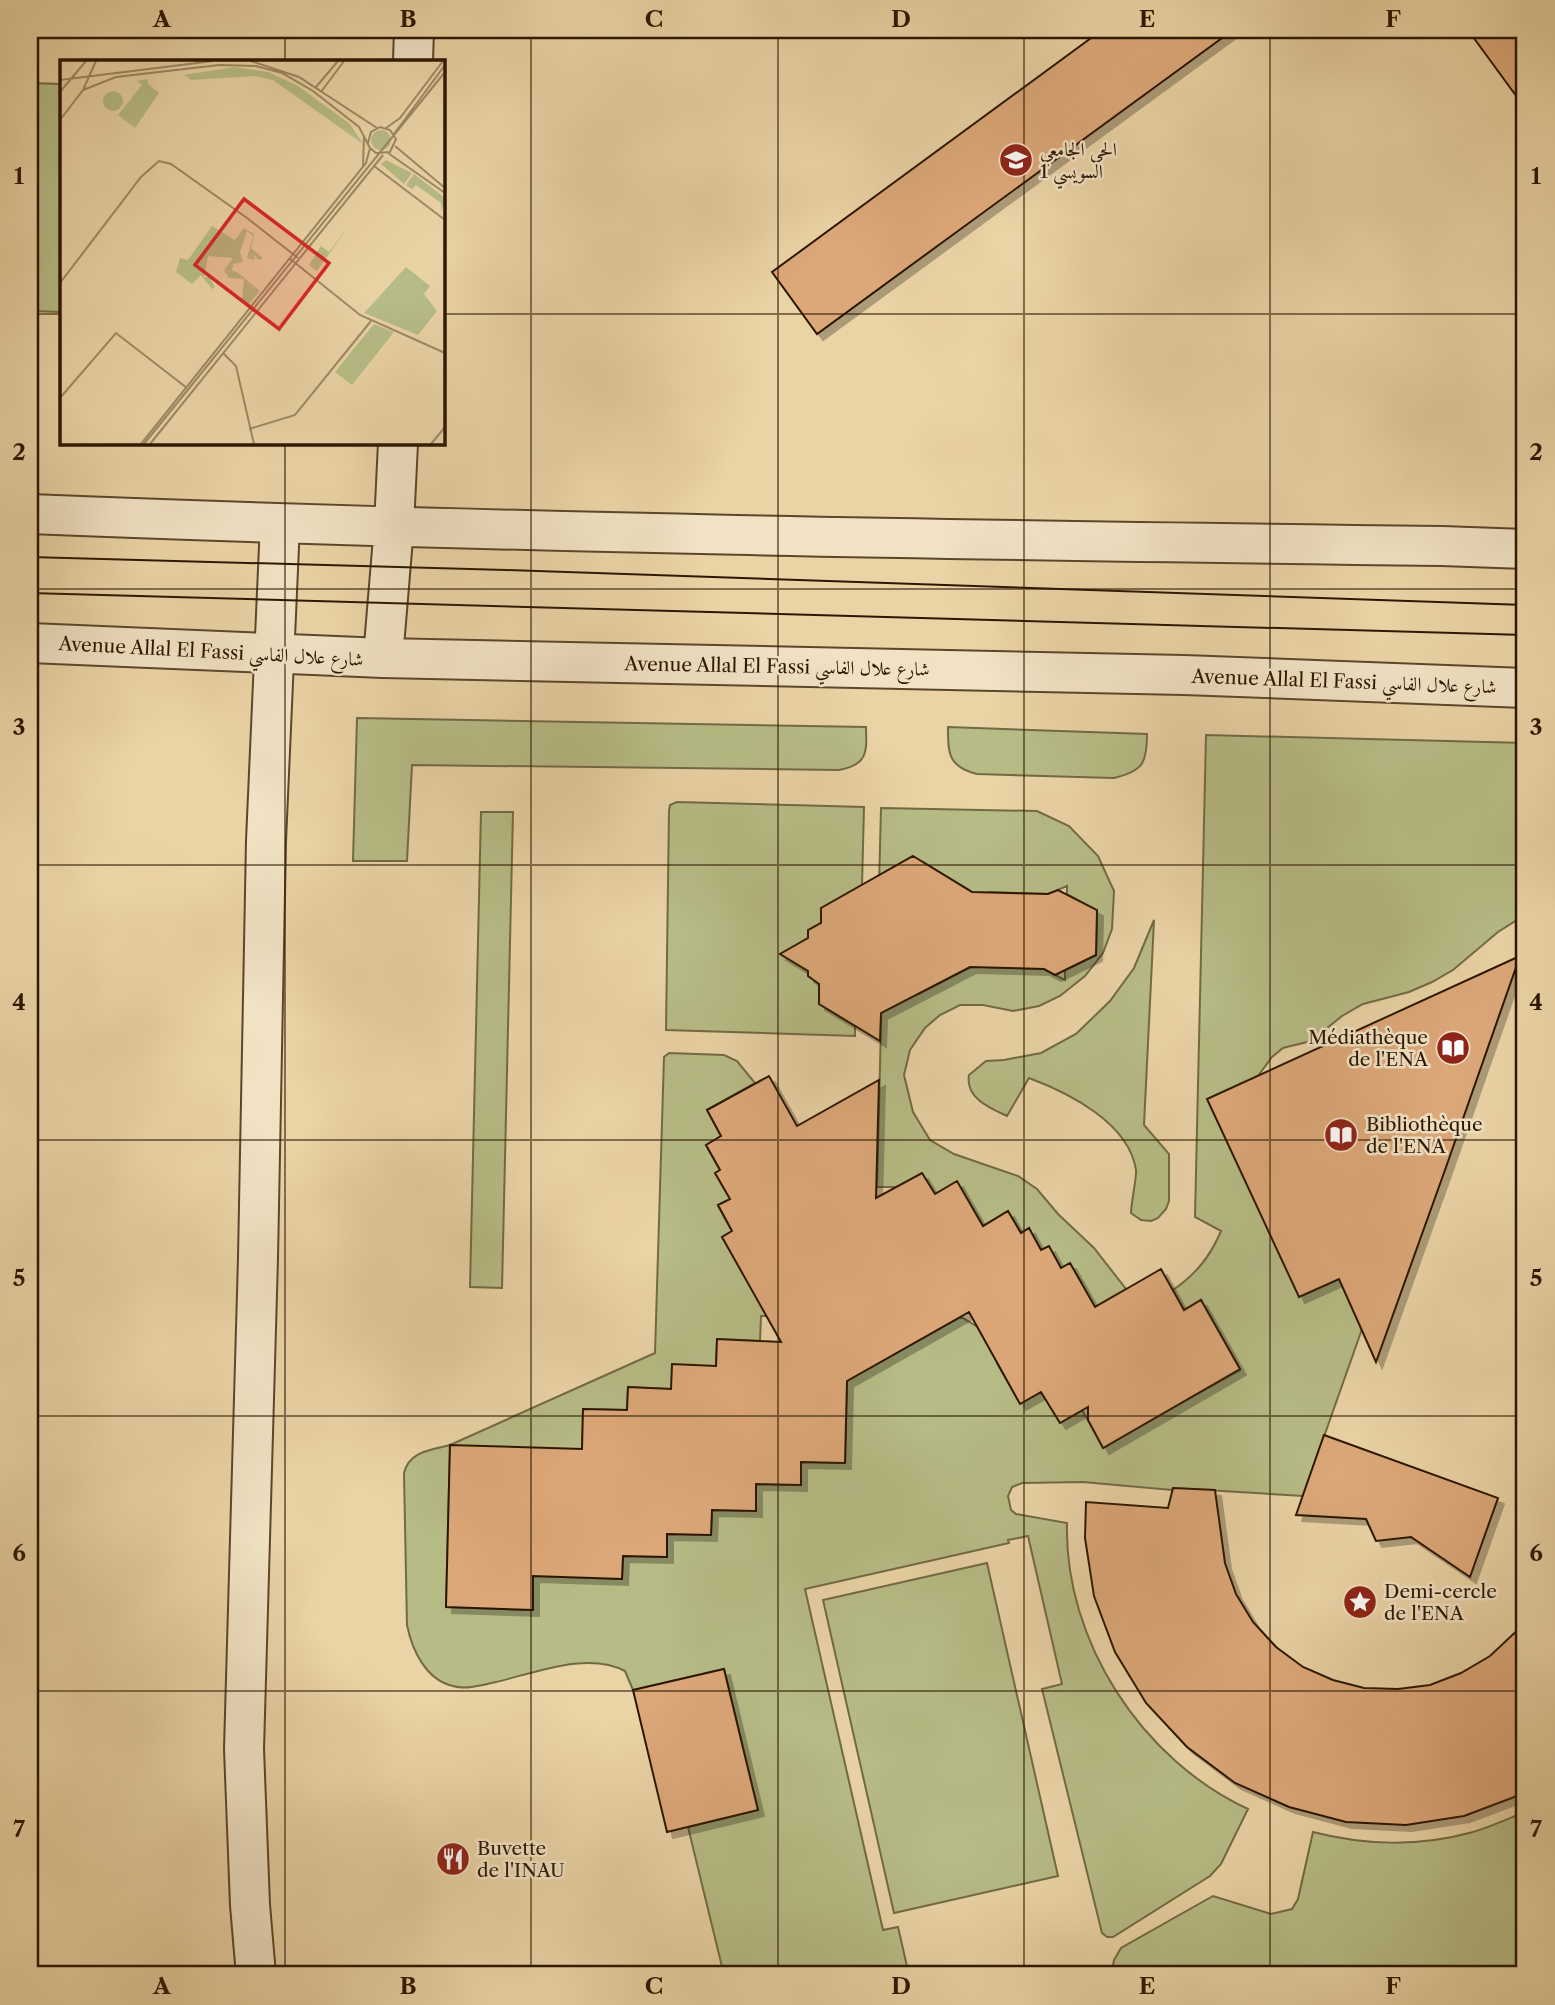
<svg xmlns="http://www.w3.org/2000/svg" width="1555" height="2005" viewBox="0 0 1555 2005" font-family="'Libre Caslon Text',Amiri,serif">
  <defs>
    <filter id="shadow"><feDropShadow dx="6" dy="6" stdDeviation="0" flood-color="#0004"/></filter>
  </defs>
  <rect width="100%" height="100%" fill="#ead3a5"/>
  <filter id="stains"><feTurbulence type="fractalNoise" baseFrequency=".00286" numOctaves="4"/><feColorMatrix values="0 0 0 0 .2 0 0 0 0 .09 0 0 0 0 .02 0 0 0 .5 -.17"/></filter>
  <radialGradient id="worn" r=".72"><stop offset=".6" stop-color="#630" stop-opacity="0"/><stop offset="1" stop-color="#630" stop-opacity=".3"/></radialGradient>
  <!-- green -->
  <path fill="#b7bc86" stroke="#726a44" stroke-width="2" d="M 30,83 L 61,84 L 61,312 L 30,311 Z
    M 357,718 L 866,727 C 867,753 867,765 839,770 L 412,765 L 407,861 L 353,861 Z
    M 948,727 L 1147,734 C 1147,763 1143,771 1114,778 L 977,774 C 948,767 948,753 948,727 Z
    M 1206,735 L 1525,743 L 1525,904 L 1520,918 L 1498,932 L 1453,970 L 1432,982 L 1409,992 L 1363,1004 L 1342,1016 L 1311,1041 L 1283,1048 L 1272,1057 L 1258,1076 L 1299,1297 L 1339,1279 L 1362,1329 L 1303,1496 L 1173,1488 L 1172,1490 L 1083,1482 L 1022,1483 L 1012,1487 L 1008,1496 L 1011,1510 L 1016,1514 L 1067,1523 C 1064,1641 1142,1760 1248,1809 L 1221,1864 L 1210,1876 L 1113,1937 L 1107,1937 L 1102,1933 L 1042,1689 L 1062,1684 L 1028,1536 L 1008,1540 L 1009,1543 L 805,1589 L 883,1930 L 898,1927 L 909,1975 L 724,1975 L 688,1827 L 758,1810 L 724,1669 L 633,1690 L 625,1671 C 588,1651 535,1673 496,1682 C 483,1685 466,1690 453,1686 C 426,1680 412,1650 407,1625 L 404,1473 C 409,1451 431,1450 450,1445 L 655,1353 L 664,1057 L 669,1053 L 724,1055 L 737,1061 L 755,1083 L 707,1110 L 721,1136 L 706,1145 L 720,1170 L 730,1199 L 718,1206 L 732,1231 L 722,1237 L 805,1317 L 761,1316 L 760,1341 L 717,1339 L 716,1366 L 671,1389 L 628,1387 L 627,1410 L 583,1409 L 582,1462 L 450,1445 L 446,1607 L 533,1610 L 533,1576 L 622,1579 L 623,1556 L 667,1557 L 667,1534 L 711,1535 L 712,1510 L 756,1511 L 756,1484 L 800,1485 L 801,1462 L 845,1463 L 847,1381 L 961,1317 L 1018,1351 L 997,1363 L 1020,1403 L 1041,1392 L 1060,1423 L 1082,1410 L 1103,1447 L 1240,1370 L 1201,1300 L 1184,1310 L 1173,1290 C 1196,1274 1210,1257 1221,1231 L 1195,1217 Z
    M 677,802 L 864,807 L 862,885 L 808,938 L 781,954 L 808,971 L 808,976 L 819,983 L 819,1004 L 855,1026 L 855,1036 L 666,1030 L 669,811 L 670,805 Z
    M 881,808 L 1037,811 L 1069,826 L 1098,856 L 1114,891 L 1112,929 L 1103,953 L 1085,976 L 1060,996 L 1039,1006 L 1013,1011 L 983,1005 L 960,1005 L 940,1015 L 925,1028 L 910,1050 L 904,1075 L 913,1112 L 930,1140 L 954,1154 L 1018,1176 L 1037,1189 L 1058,1214 L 1094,1248 L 1126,1289 L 1089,1310 L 1077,1288 L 1082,1284 L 1070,1263 L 1061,1268 L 1041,1250 L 1029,1229 L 1021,1233 L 1008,1212 L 983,1226 L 935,1194 L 922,1173 L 897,1187 L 877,1187 L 882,985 L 919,994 L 988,958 L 987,967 L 1044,969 L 1065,980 L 1065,970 L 1096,955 L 1097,911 L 1067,894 L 1067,886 L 1048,894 L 989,892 L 989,902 L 923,862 L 879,886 Z
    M 481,812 L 513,812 L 502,1288 L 470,1287 Z
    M 1154,920 L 1144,1125 L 1169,1154 L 1169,1201 L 1166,1209 L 1158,1218 L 1151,1221 L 1141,1220 L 1131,1213 C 1131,1204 1137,1176 1136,1170 C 1129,1123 1069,1093 1029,1078 L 1007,1116 C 990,1108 965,1098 969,1075 L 986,1061 L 1004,1060 L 1041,1053 L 1076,1034 L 1110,1001 L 1134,968 Z
    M 987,1563 L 1058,1876 L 894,1913 L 823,1600 Z
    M 1525,1812 L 1525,1975 L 1111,1975 L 1114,1960 L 1121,1948 L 1213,1896 L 1271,1914 L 1292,1909 L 1298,1899 L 1313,1832 C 1363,1845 1418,1847 1469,1833 C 1488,1828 1507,1819 1525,1812 Z"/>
  <!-- building -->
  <path fill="#dda879" stroke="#2c1702" stroke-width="2" filter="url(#shadow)" d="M 1102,30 L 1233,30 L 817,334 L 772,272 Z
    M 1468,30 L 1525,30 L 1525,108 Z
    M 913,856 L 972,892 L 1048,894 L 1058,890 L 1097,910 L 1096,955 L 1055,975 L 1044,969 L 970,967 L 881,1013 L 880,1041 L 819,1004 L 819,984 L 808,976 L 808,971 L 780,954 L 808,938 L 808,930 L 821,923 L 821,908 Z
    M 1520,956 L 1445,1170 L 1376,1362 L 1339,1279 L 1299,1297 L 1207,1099 Z
    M 769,1076 L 797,1126 L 879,1080 L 876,1198 L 922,1173 L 935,1194 L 957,1181 L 983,1226 L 1008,1211 L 1021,1233 L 1029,1228 L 1041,1250 L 1049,1246 L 1061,1268 L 1070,1263 L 1095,1307 L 1161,1269 L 1184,1310 L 1201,1300 L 1240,1369 L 1103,1448 L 1088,1420 L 1088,1407 L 1060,1423 L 1041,1392 L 1020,1404 L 969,1312 L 847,1381 L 845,1463 L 801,1462 L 801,1485 L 756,1484 L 756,1511 L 712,1510 L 711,1535 L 667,1534 L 667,1557 L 623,1556 L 622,1579 L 533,1576 L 533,1610 L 446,1607 L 450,1445 L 582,1449 L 583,1409 L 627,1410 L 628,1387 L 671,1389 L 672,1364 L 716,1366 L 717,1339 L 781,1342 L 722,1237 L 732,1231 L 718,1205 L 730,1199 L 715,1173 L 720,1170 L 706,1145 L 721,1136 L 707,1110 Z
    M 1324,1435 L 1498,1498 L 1470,1577 L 1411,1537 L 1376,1541 L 1366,1519 L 1296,1515 Z
    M 1173,1488 L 1215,1490 L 1225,1563 L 1236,1594 L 1253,1622 L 1276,1647 L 1303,1667 L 1333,1680 L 1364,1688 L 1398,1689 L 1430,1685 L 1461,1673 L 1490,1656 L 1525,1623 L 1525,1793 L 1464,1816 L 1406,1825 L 1346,1822 L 1289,1807 L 1235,1783 L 1187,1747 L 1146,1703 L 1115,1652 L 1094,1596 L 1085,1538 L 1086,1502 L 1168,1508 Z
    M 724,1669 L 758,1810 L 667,1832 L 633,1690 Z"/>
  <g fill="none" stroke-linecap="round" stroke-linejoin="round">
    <!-- minor casing -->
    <g stroke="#5c462b" stroke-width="42">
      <path id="minor" d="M 413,61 L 414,30
        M 30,514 C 500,533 971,540 1442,546 L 1525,549
        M 30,643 L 383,658 L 1184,675 L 1525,688
        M 383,658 L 394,526 L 398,443
        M 256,1975 L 250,1905 L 244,1749 L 258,1258 L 266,841 L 280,524"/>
    </g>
    <!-- minor -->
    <use href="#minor" stroke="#f1e2c4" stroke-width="38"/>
    <!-- tram -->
    <path stroke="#2c1702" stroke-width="2" d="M 30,557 L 506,570 L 1525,605
      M 30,593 L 1525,635"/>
  </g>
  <!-- grid -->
  <path fill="none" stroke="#2c1702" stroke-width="2" stroke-opacity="0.55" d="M 285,30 L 285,61M 531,30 L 531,1975M 778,30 L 778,1975M 1024,30 L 1024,1975M 1270,30 L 1270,1975M 30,314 L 61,314M 443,314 L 1525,314M 285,443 L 285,1975M 30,589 L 1525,589M 30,865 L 1525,865M 30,1140 L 1525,1140M 30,1416 L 1525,1416M 30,1691 L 1525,1691"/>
  <!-- icons -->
  <defs>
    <g id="university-disc" transform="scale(1.75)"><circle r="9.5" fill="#8f2418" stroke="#f1e2c4"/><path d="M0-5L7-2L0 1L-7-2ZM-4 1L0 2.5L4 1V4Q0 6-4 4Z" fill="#fff"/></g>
    <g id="library-disc" transform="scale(1.75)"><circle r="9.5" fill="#8f2418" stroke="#f1e2c4"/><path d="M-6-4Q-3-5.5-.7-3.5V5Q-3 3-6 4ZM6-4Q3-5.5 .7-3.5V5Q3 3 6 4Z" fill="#fff"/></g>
    <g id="sight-disc" transform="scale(1.75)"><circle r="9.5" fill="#8f2418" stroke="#f1e2c4"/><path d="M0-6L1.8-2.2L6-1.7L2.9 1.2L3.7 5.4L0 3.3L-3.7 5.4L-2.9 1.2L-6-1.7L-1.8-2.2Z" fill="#fff"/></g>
    <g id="restaurant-disc" transform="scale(1.75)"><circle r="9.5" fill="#8f2418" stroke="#f1e2c4"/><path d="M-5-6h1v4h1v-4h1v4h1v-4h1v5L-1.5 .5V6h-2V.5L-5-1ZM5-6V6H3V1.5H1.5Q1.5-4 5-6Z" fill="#fff"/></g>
  </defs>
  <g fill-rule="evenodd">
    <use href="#university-disc" x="1016" y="160"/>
    <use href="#library-disc" x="1453" y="1048"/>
    <use href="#library-disc" x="1341" y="1135"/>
    <use href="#sight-disc" x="1360" y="1602"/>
    <use href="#restaurant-disc" x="453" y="1859"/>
  </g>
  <g text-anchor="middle" stroke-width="5" stroke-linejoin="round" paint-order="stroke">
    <!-- poi labels -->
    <g font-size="19" fill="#2c1702" stroke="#f1e2c4" text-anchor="start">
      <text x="1040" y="156">الحي الجامعي<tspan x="1040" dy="22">السويسي 1</tspan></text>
      <text x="1428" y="1044" text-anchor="end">Médiathèque<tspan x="1428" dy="22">de l'ENA</tspan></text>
      <text x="1366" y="1131">Bibliothèque<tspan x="1366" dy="22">de l'ENA</tspan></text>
      <text x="1384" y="1598">Demi-cercle<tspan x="1384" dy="22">de l'ENA</tspan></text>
      <text x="477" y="1855">Buvette<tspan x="477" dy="22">de l'INAU</tspan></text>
    </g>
    <!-- street labels -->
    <g font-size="19" fill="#2c1702" stroke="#f1e2c4">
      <text transform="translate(211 651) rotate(3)" y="7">Avenue Allal El Fassi شارع علال الفاسي</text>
      <text transform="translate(777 666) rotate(1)" y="7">Avenue Allal El Fassi شارع علال الفاسي</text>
      <text transform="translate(1344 681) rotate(2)" y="7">Avenue Allal El Fassi شارع علال الفاسي</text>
    </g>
  </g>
  <!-- overview -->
  <g transform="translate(60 60)">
    <rect width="385" height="385" fill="#ead3a5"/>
    <path d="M 175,7 L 208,12 L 238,26 L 290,64 L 303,84 L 213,20 L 195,16 L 131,20 L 124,15 ZM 88,19 L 88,24 L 99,33 L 75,68 L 58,55 L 82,25 L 77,21 ZM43 41a10 10 0 1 1 20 0a10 10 0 1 1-20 0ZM311 80a10 10 0 1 1 20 0a10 10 0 1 1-20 0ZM 326,100 L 352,113 L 344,124 L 321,104 ZM 354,114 L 385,138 L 381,152 L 381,143 L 356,125 L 352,129 L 346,125 ZM 152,166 L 175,180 L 184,168 L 194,174 L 191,188 L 203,198 L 199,200 L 193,194 L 195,200 L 187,198 L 193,176 L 187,171 L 180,192 L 183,202 L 173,204 L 172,211 L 177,212 L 200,231 L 187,246 L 182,238 L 184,219 L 169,218 L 164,210 L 173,198 L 148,196 L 144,217 L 149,217 L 155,227 L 152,229 L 141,215 L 132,224 L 116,212 L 120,198 L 128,200 ZM 289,166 L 257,211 L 249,205 L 261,186 L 269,192 ZM 346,207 L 370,226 L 364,234 L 377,251 L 358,275 L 304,253 ZM 314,264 L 334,272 L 292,325 L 275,312 Z" fill="#b7bc86"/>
    <path fill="none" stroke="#9e8864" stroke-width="2" d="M 191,1 L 239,17 L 317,68M 0,20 L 153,1M 256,27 L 278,1M 23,30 L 56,17 L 159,5 L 196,6 L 222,13 L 253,31 L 299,67 L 310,88 L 316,93 L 330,92 L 336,79 L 330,70 L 320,67 L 311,72 L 308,83M 0,32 L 26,1M 261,32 L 284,1M 0,60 L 23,30 L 36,1M 326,68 L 340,58 L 383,1M 334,74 L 385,5M 335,86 L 385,128M 328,93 L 385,133M 303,106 L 304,76M 314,106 L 385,160M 229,198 L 300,255 L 385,293M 0,223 L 81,117 L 99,101 L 111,104 L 187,158 L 238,198M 163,293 L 176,306 L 194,384M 0,338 L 56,273 L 127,328M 189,369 L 235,355 L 311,261M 81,384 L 306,103 L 310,88M 84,384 L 385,12M 90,384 L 323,95M 371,384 L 385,367"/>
    <path fill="#d62828" fill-opacity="0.15" stroke="#d62828" stroke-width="3.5" d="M 184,139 L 269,203 L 219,269 L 135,205 Z"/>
    <rect width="385" height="385" fill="none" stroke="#2c1702" stroke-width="3.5"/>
  </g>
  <!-- margin -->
  <rect width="1555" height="2005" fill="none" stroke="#ead3a5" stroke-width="77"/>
  <rect x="38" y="38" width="1478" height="1928" fill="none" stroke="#2c1702" stroke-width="2.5"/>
  <g font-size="23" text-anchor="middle" font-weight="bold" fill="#2c1702">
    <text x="162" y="27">A</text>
    <text x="408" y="27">B</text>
    <text x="654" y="27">C</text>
    <text x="901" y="27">D</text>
    <text x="1147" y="27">E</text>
    <text x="1393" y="27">F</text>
    <text x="19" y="184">1</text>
    <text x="1536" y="184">1</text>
    <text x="19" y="460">2</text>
    <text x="1536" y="460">2</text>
    <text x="19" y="735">3</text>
    <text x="1536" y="735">3</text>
    <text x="19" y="1010">4</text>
    <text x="1536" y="1010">4</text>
    <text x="19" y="1286">5</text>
    <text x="1536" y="1286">5</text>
    <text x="19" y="1561">6</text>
    <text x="1536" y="1561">6</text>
    <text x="19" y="1837">7</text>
    <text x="1536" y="1837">7</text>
    <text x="162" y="1994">A</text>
    <text x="408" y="1994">B</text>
    <text x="654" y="1994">C</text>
    <text x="901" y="1994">D</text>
    <text x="1147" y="1994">E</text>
    <text x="1393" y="1994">F</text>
  </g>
  <rect width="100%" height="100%" filter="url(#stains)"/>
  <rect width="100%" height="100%" fill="url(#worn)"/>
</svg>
